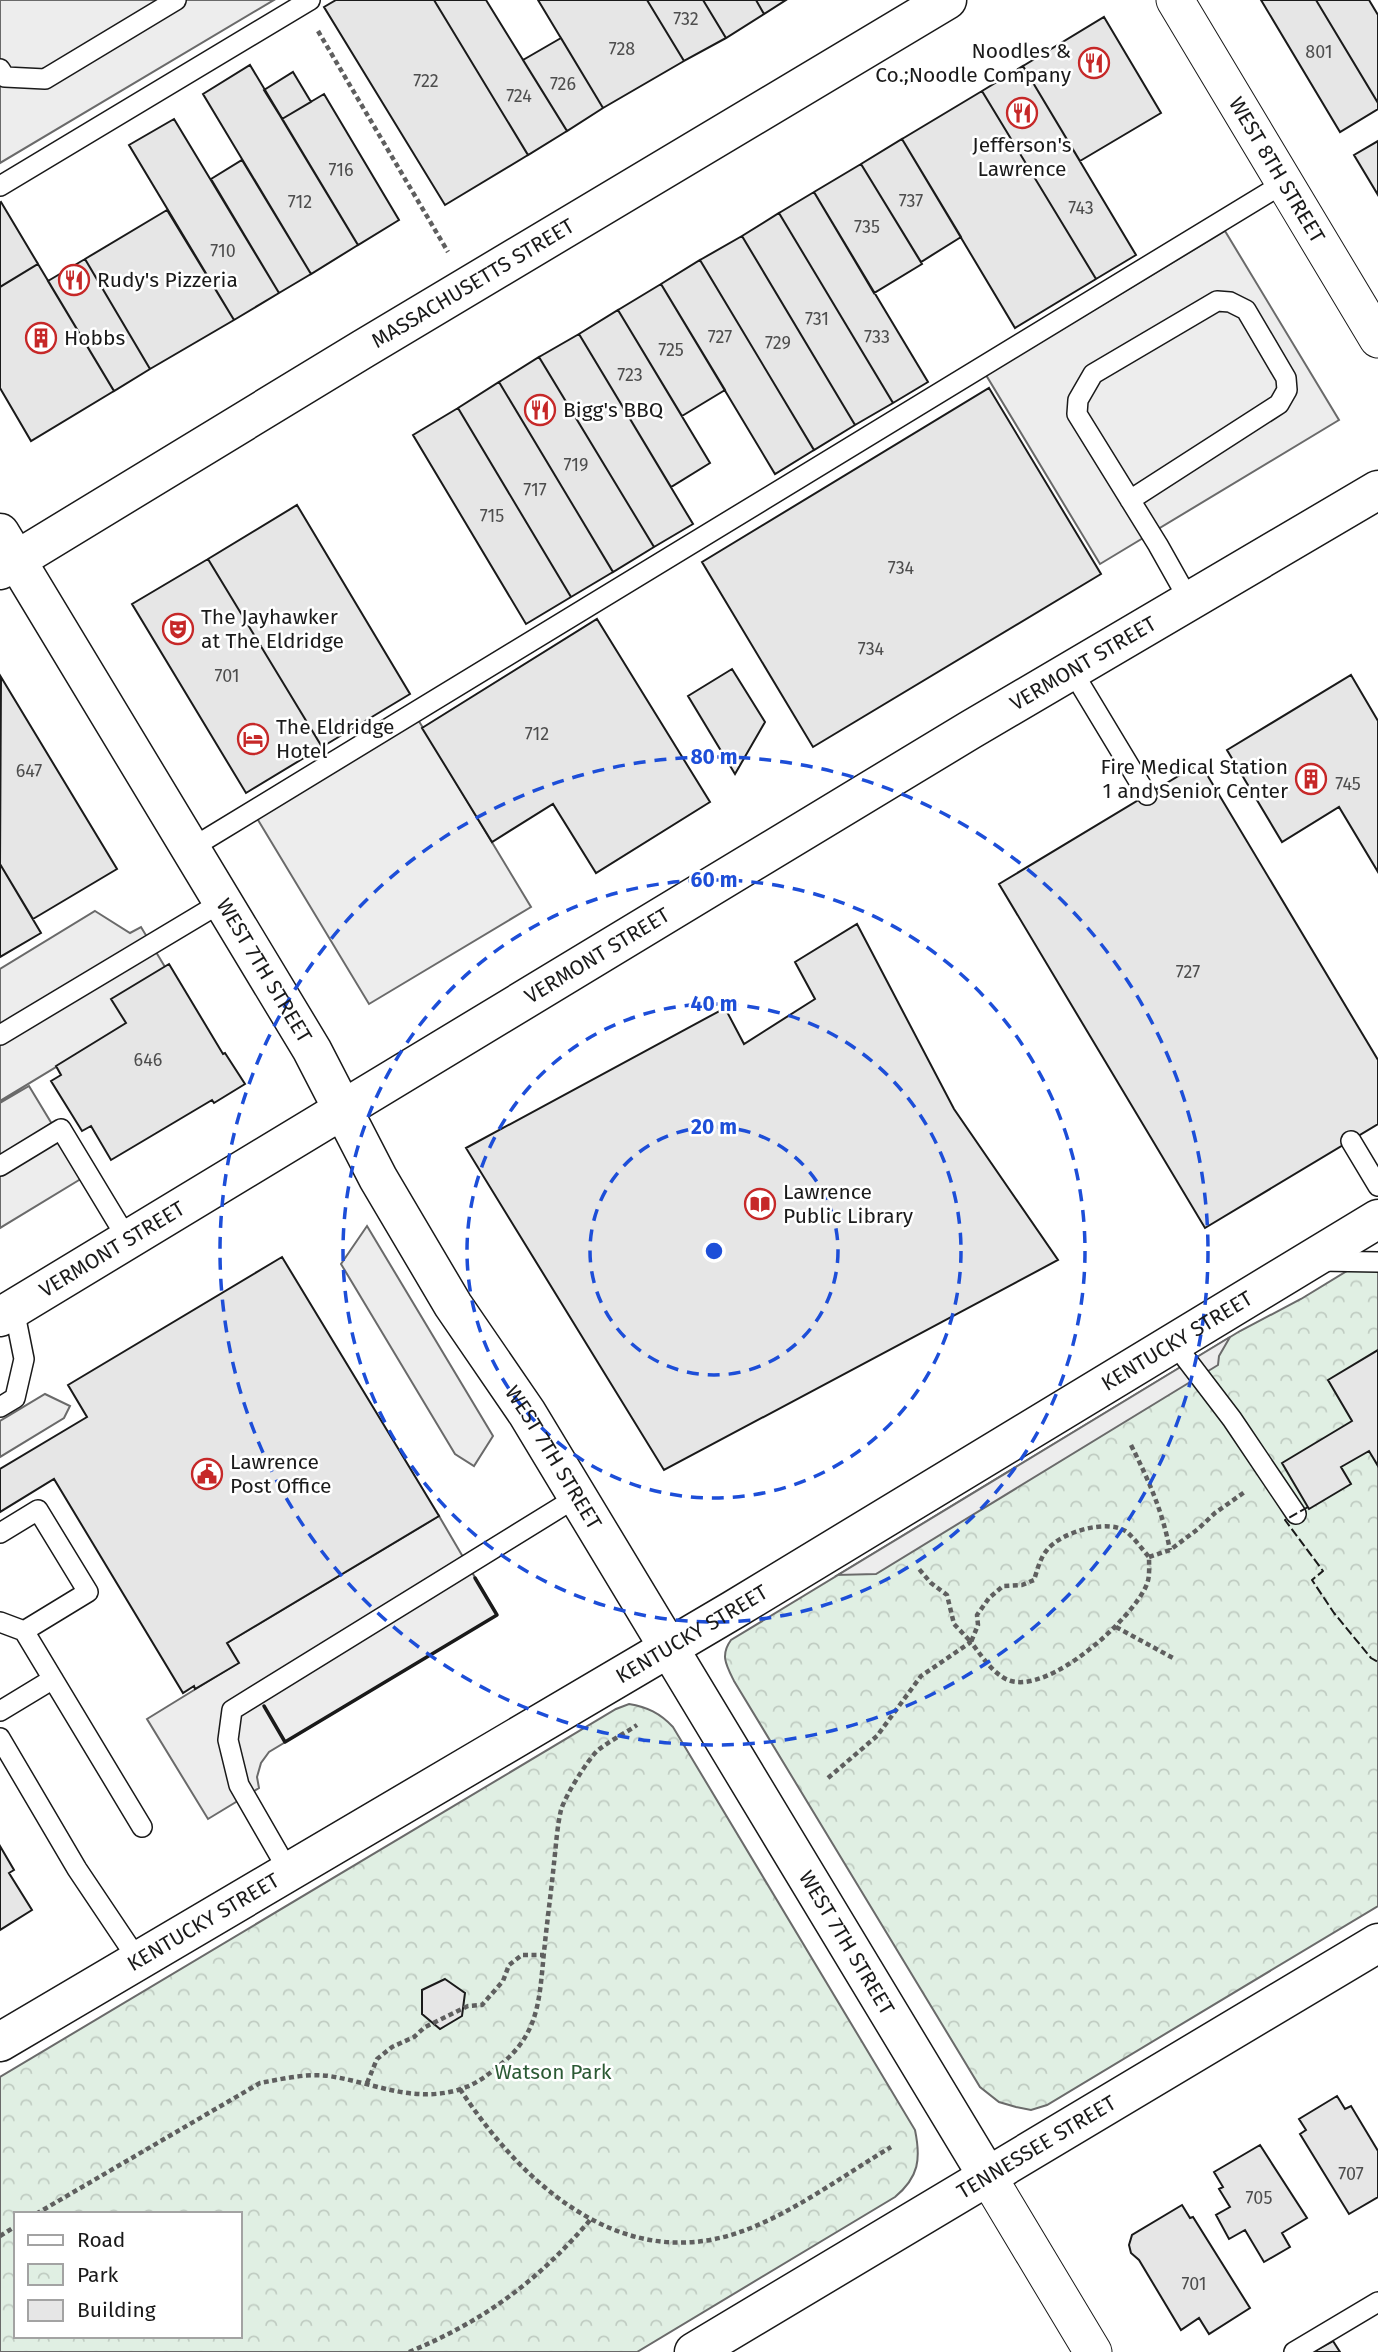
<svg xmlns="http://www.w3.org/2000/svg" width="1378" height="2352" viewBox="0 0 1378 2352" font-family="'Fira Sans',sans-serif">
  <defs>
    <pattern id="park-crowns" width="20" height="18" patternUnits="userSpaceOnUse" patternTransform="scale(1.75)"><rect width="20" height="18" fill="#e0efe3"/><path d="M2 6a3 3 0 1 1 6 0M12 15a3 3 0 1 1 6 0" fill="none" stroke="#c0ccc2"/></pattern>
  </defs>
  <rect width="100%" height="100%" fill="#fff"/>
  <!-- park -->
  <path fill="url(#park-crowns)" stroke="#6a6a6a" stroke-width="2" fill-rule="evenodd" d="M 1378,1252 L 1378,1906 L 1047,2105 L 1031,2110 L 1016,2107 L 999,2102 L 980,2087 L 734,1681 C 726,1665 720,1655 731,1640 L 1240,1331 L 1301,1299 Z
    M 629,1704 C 647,1707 660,1713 673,1727 L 915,2130 C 921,2159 919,2177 895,2197 L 637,2352 L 0,2352 L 0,2077 L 616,1709 ZM 16,2214 L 240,2214 L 240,2336 L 16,2336 Z"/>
  <!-- parking -->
  <path fill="#ededed" stroke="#6a6a6a" stroke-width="2" d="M 0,0 L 274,0 L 0,163 Z
    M 1225,231 L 1339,420 L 1100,564 L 986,375 Z
    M 417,718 L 531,907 L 369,1004 L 255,815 Z
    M 95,911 L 130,933 L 141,927 L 165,967 L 127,1024 L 0,1101 L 0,969 Z
    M 29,1086 L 84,1177 L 0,1228 L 0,1103 Z
    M 367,1226 L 493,1436 L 474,1466 L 455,1454 L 341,1264 Z
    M 1230,1337 L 1219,1356 L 1218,1365 L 876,1574 L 838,1575 Z
    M 45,1394 L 70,1406 L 64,1418 L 0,1457 L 0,1421 Z
    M 439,1516 L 497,1615 L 269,1752 L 261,1763 L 257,1777 L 259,1788 L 208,1819 L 147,1719 L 238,1663 L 227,1643 Z"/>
  <!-- building -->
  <path fill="#e6e6e6" stroke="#1a1a1a" stroke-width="2" d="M 336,0 L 434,0 L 528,155 L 445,205 L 324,7 Z
    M 434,0 L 486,0 L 567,131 L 528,155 Z
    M 538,0 L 647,0 L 684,61 L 603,108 Z
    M 647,0 L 703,0 L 726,38 L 684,61 Z
    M 703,0 L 756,0 L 764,14 L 726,38 Z
    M 756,0 L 786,0 L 764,14 Z
    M 1261,0 L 1316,0 L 1378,103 L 1378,109 L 1340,132 Z
    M 1316,0 L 1369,0 L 1378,15 L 1378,103 Z
    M 1104,17 L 1161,113 L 1080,161 L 1023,66 Z
    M 561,38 L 603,108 L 567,131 L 523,60 Z
    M 250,65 L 358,245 L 311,274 L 203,94 Z
    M 1023,66 L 1136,255 L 1096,279 L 982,91 Z
    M 293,72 L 311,102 L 282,119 L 264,90 Z
    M 982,91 L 1096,279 L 1015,328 L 902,139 Z
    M 324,94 L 399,220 L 358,245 L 282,119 Z
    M 174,119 L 279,293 L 234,320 L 129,145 Z
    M 902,139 L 961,237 L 921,262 L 861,164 Z
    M 1378,141 L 1378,195 L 1354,155 Z
    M 242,160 L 311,274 L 279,293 L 211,179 Z
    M 861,164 L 922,264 L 874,293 L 814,192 Z
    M 814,192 L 928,382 L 893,403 L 779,213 Z
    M 1,202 L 38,264 L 0,287 L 0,203 Z
    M 167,210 L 234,320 L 150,369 L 85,259 Z
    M 779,213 L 893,403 L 855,425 L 742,236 Z
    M 742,236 L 855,425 L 814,450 L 700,260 Z
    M 85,259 L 150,369 L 114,391 L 48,281 Z
    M 700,260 L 814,450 L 775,474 L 661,284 Z
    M 38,264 L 114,391 L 31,441 L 0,388 L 0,287 Z
    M 661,284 L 725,390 L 682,416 L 618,310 Z
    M 618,310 L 710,463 L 671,487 L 579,334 Z
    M 579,334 L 693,524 L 654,547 L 539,357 Z
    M 539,357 L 654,547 L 613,572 L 499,382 Z
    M 499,382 L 613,572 L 571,597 L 458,408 Z
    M 989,388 L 1101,574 L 813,747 L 702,562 Z
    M 458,408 L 571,597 L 526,624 L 413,435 Z
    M 297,505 L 410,694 L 322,747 L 208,559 Z
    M 208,559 L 322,747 L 246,793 L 132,604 Z
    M 597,619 L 710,802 L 596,873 L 553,804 L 492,842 L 422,728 Z
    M 732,669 L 765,722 L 735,774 L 688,696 Z
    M 1351,675 L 1378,721 L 1378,872 L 1339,807 L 1282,842 L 1227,750 Z
    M 1,677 L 117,869 L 33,919 L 0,864 Z
    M 1200,763 L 1378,1060 L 1378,1124 L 1205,1228 L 999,884 Z
    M 0,864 L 41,933 L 0,957 Z
    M 857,924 L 954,1109 L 1058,1260 L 664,1470 L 466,1148 L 725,1008 L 744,1044 L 815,999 L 795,962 Z
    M 169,964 L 223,1054 L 225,1053 L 245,1084 L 214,1103 L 212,1100 L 111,1160 L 91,1126 L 82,1131 L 51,1081 L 61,1075 L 56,1066 L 126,1023 L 111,999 Z
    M 282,1257 L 439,1516 L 227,1643 L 239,1663 L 195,1689 L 194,1686 L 183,1693 L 54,1479 L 0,1512 L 0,1469 L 87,1417 L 68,1385 Z
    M 1378,1350 L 1378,1466 L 1369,1451 L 1341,1467 L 1351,1484 L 1309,1509 L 1282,1463 L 1352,1421 L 1328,1380 Z
    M 0,1846 L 14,1870 L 9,1873 L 32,1910 L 0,1930 Z
    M 445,1979 L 465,1993 L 462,2016 L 440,2029 L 422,2014 L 422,1990 Z
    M 1337,2096 L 1345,2109 L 1351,2106 L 1378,2151 L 1378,2197 L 1349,2214 L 1300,2134 L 1306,2130 L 1299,2119 Z
    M 1260,2145 L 1307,2218 L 1282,2233 L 1290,2247 L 1264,2262 L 1245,2230 L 1229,2239 L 1216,2215 L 1230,2207 L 1219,2189 L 1223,2187 L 1214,2172 Z
    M 1182,2205 L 1190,2218 L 1193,2217 L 1250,2308 L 1209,2334 L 1199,2318 L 1181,2330 L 1139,2260 L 1131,2253 L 1129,2245 L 1132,2235 Z
    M 1333,2341 L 1340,2352 L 1313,2352 Z"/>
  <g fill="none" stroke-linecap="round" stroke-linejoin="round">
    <!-- service casing -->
    <g stroke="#1a1a1a" stroke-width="22">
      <path id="service" d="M 0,69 L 5,77 L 45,79 L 176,0
        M 0,186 L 310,0
        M 1130,500 L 1279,404 L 1287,390 L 1286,378 L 1246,310 L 1230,302 L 1217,301 L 1093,374 L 1078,400 L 1077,414 L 1158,545 L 1190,602
        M 1071,669 L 1147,795
        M 190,849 L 1284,183
        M 0,1035 L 222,902
        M 1351,1141 L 1378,1186
        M 0,1166 L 61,1129 L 128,1240
        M 1320,1261 L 1378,1262
        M 1174,1343 L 1232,1419 L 1296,1514
        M 0,1407 L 15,1398 L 24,1359 L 14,1309
        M 0,1533 L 38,1510 L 88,1592 L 24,1631
        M 0,1622 L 24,1631 L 142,1827
        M 0,1711 L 53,1679
        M 0,1738 L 77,1869 L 138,1960
        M 289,1872 L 239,1785 L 228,1740 L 232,1710 L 577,1497
        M 1294,2352 L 1378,2302"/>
    </g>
    <!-- minor casing -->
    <g stroke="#1a1a1a" stroke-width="39">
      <g id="minor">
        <path id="s1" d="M 1175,0 L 1378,339"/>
        <path d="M 988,2177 L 1093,2352"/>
      </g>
    </g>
    <!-- tertiary casing -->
    <g stroke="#1a1a1a" stroke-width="41">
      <g id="tertiary">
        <path id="s2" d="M 0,533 L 312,1050 L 378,1178 L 453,1305 L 527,1413 L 988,2177"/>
        <path id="s3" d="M 0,570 L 363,349 L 947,0"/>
        <path id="s4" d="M 0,1317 L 970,730 L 1378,490"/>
      </g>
    </g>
    <!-- secondary casing -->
    <g stroke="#1a1a1a" stroke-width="41">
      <g id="secondary">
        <path id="s5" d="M 0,2042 L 733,1610 L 1378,1219"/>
        <path id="s6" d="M 694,2352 L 1378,1943"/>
      </g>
    </g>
    <!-- path -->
    <path stroke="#5f5f5f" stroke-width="4.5" stroke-dasharray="5 3.5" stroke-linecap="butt" d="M 318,31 L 448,252
      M 1131,1445 C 1149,1481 1162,1510 1170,1550
      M 1149,1557 L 1170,1550 L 1198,1529 L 1215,1513 L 1246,1491
      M 1116,1627 L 1173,1658
      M 828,1778 L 877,1736 L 921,1676 L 971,1642 C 981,1655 992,1673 1008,1680 C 1048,1696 1133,1619 1147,1584 C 1150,1576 1149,1566 1149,1557 C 1142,1549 1135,1539 1127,1532 C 1108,1518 1061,1532 1047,1550 C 1040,1558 1037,1571 1034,1580 L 1022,1585 L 1003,1586 L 989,1598 L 977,1615 L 978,1625 L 971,1642 L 954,1624 L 947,1595 L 931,1583 L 919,1569
      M 367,2083 L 377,2059 L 392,2047 L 414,2037 L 425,2027 L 468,2006 L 482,2005 L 503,1981 L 509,1965 L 522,1955 L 544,1955
      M 460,2089 C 520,2181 618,2273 737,2233 C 789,2216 844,2175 891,2147
      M 36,2214 L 260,2083 C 282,2079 306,2073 329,2076 C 375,2083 411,2103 458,2090 C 472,2086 484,2078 495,2069 C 539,2036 539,2003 544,1952 C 547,1922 551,1893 554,1863 C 556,1846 557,1827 561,1810 C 565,1796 587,1761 597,1751 C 609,1741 624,1734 637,1725
      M 0,2236 L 16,2226
      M 409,2352 C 484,2321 538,2281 591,2219"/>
    <!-- service -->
    <use href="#service" stroke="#fff" stroke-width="19"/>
    <!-- minor -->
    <use href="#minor" stroke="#fff" stroke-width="37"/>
    <!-- tertiary -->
    <use href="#tertiary" stroke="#fff" stroke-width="38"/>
    <!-- secondary -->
    <use href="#secondary" stroke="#fff" stroke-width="38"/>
    <!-- fence -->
    <path stroke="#1a1a1a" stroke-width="2" stroke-dasharray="9 3.5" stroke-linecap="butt" d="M 1308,1507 L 1285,1520 L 1323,1571 L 1312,1580 L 1334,1613 L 1371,1658 L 1378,1662"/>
    <!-- wall -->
    <path stroke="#1a1a1a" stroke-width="3.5" d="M 264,1706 L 285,1742 L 497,1615 L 475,1578"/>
  </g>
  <!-- distance rings -->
  <g fill="none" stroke="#1d4ed8" stroke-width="3.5" stroke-dasharray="12 9">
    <circle cx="714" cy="1251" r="124"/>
    <circle cx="714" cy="1251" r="247"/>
    <circle cx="714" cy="1251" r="371"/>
    <circle cx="714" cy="1251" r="494"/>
  </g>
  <!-- icons -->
  <defs>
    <g id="restaurant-ring" transform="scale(1.575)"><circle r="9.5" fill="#fff" stroke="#c62828" stroke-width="1.5"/><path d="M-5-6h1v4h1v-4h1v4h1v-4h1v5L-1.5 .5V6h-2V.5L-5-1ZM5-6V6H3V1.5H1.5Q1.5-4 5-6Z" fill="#c62828"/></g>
    <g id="building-ring" transform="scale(1.575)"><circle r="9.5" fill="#fff" stroke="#c62828" stroke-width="1.5"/><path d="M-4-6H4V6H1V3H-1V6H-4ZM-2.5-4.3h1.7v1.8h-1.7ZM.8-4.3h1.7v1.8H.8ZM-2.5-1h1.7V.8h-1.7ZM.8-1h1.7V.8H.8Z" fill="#c62828"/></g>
    <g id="theatre-ring" transform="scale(1.575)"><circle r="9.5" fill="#fff" stroke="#c62828" stroke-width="1.5"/><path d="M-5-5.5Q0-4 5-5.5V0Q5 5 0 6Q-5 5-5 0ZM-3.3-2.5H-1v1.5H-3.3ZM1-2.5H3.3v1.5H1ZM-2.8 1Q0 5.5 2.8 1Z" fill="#c62828"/></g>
    <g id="hotel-ring" transform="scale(1.575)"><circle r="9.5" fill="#fff" stroke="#c62828" stroke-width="1.5"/><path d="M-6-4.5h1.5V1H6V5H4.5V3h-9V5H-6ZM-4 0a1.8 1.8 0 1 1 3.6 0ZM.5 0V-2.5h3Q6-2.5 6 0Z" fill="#c62828"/></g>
    <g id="library-ring" transform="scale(1.575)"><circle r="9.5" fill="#fff" stroke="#c62828" stroke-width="1.5"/><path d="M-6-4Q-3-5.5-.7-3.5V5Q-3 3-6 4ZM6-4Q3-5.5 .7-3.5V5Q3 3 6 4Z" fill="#c62828"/></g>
    <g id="civic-ring" transform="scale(1.575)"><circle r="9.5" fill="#fff" stroke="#c62828" stroke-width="1.5"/><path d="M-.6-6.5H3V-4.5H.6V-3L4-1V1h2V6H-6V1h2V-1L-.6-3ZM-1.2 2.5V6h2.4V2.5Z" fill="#c62828"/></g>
  </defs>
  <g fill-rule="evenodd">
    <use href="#restaurant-ring" x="1094" y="63"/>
    <use href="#restaurant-ring" x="1022" y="113"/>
    <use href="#restaurant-ring" x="74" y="280"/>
    <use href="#building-ring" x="41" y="338"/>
    <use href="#restaurant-ring" x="540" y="410"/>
    <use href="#theatre-ring" x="178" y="629"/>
    <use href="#hotel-ring" x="253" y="739"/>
    <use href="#building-ring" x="1311" y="779"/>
    <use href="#library-ring" x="760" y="1204"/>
    <use href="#civic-ring" x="207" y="1474"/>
  </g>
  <g text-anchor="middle" stroke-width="5" stroke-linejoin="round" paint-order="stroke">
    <!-- number labels -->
    <g font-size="18" fill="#4d4d4d">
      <text x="686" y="25">732</text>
      <text x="622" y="55">728</text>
      <text x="1319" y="58">801</text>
      <text x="426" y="87">722</text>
      <text x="563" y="90">726</text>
      <text x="519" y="102">724</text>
      <text x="341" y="176">716</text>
      <text x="911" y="207">737</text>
      <text x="300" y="208">712</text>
      <text x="1081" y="214">743</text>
      <text x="867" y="233">735</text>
      <text x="223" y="257">710</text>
      <text x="817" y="325">731</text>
      <text x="720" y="343">727</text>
      <text x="877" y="343">733</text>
      <text x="778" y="349">729</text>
      <text x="671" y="356">725</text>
      <text x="630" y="381">723</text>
      <text x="576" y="471">719</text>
      <text x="535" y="496">717</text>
      <text x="492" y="522">715</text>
      <text x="901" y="574">734</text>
      <text x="871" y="655">734</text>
      <text x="227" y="682">701</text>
      <text x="537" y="740">712</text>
      <text x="29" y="777">647</text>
      <text x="1348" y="790">745</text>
      <text x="1188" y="978">727</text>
      <text x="148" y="1066">646</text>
      <text x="1351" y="2180">707</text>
      <text x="1259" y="2204">705</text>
      <text x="1194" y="2290">701</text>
    </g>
    <!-- poi labels -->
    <g font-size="21" fill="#1a1a1a" stroke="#fff" text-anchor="start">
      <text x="1071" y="58" text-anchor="end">Noodles &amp;<tspan x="1071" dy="24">Co.;Noodle Company</tspan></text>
      <text x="1022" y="152" text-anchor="middle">Jefferson's<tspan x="1022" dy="24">Lawrence</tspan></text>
      <text x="97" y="287">Rudy's Pizzeria</text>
      <text x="64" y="345">Hobbs</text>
      <text x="563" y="417">Bigg's BBQ</text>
      <text x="201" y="624">The Jayhawker<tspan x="201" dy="24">at The Eldridge</tspan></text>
      <text x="276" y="734">The Eldridge<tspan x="276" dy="24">Hotel</tspan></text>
      <text x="1288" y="774" text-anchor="end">Fire Medical Station<tspan x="1288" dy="24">1 and Senior Center</tspan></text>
      <text x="783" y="1199">Lawrence<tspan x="783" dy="24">Public Library</tspan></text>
      <text x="230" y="1469">Lawrence<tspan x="230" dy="24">Post Office</tspan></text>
    </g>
    <!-- street labels -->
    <g font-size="21" fill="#1a1a1a" stroke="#fff">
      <text dy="7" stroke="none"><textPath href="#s1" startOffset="198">WEST 8TH STREET</textPath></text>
      <text dy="7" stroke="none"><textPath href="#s3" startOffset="553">MASSACHUSETTS STREET</textPath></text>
      <text dy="7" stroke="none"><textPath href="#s4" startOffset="1265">VERMONT STREET</textPath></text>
      <text dy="7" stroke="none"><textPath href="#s4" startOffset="698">VERMONT STREET</textPath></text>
      <text dy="7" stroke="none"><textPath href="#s2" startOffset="511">WEST 7TH STREET</textPath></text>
      <text dy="7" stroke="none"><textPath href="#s4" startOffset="131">VERMONT STREET</textPath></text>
      <text dy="7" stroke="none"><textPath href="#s5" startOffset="1370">KENTUCKY STREET</textPath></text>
      <text dy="7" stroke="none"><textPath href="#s2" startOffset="1078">WEST 7TH STREET</textPath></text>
      <text dy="7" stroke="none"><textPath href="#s5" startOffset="803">KENTUCKY STREET</textPath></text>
      <text dy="7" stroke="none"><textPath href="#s5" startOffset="236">KENTUCKY STREET</textPath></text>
      <text dy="7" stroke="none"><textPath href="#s2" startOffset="1645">WEST 7TH STREET</textPath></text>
      <text dy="7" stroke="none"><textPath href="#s6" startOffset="399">TENNESSEE STREET</textPath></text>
    </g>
    <!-- park labels -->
    <g font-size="21" fill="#2b5a34" stroke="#fff">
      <text x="553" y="2079">Watson Park</text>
    </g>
  </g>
  <circle cx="714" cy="1251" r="10" fill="#1d4ed8" stroke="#fff" stroke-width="3.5"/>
  <g font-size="21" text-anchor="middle" font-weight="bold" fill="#1d4ed8" stroke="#fff" stroke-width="5" stroke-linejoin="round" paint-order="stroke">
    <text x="714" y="764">80 m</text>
    <text x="714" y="887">60 m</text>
    <text x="714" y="1011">40 m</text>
    <text x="714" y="1134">20 m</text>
  </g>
  <!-- legend -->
  <rect x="14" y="2212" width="228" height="126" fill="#ffffff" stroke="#a3a3a3" stroke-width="2"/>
  <rect x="28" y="2235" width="35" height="10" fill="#ffffff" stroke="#a3a3a3" stroke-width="2"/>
  <text x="77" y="2247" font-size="21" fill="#1a1a1a">Road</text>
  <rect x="28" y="2264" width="35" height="21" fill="url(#park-crowns)" stroke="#a3a3a3" stroke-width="2"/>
  <text x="77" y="2282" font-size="21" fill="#1a1a1a">Park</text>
  <rect x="28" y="2300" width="35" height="21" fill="#e6e6e6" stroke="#a3a3a3" stroke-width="2"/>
  <text x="77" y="2317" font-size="21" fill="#1a1a1a">Building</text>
</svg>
